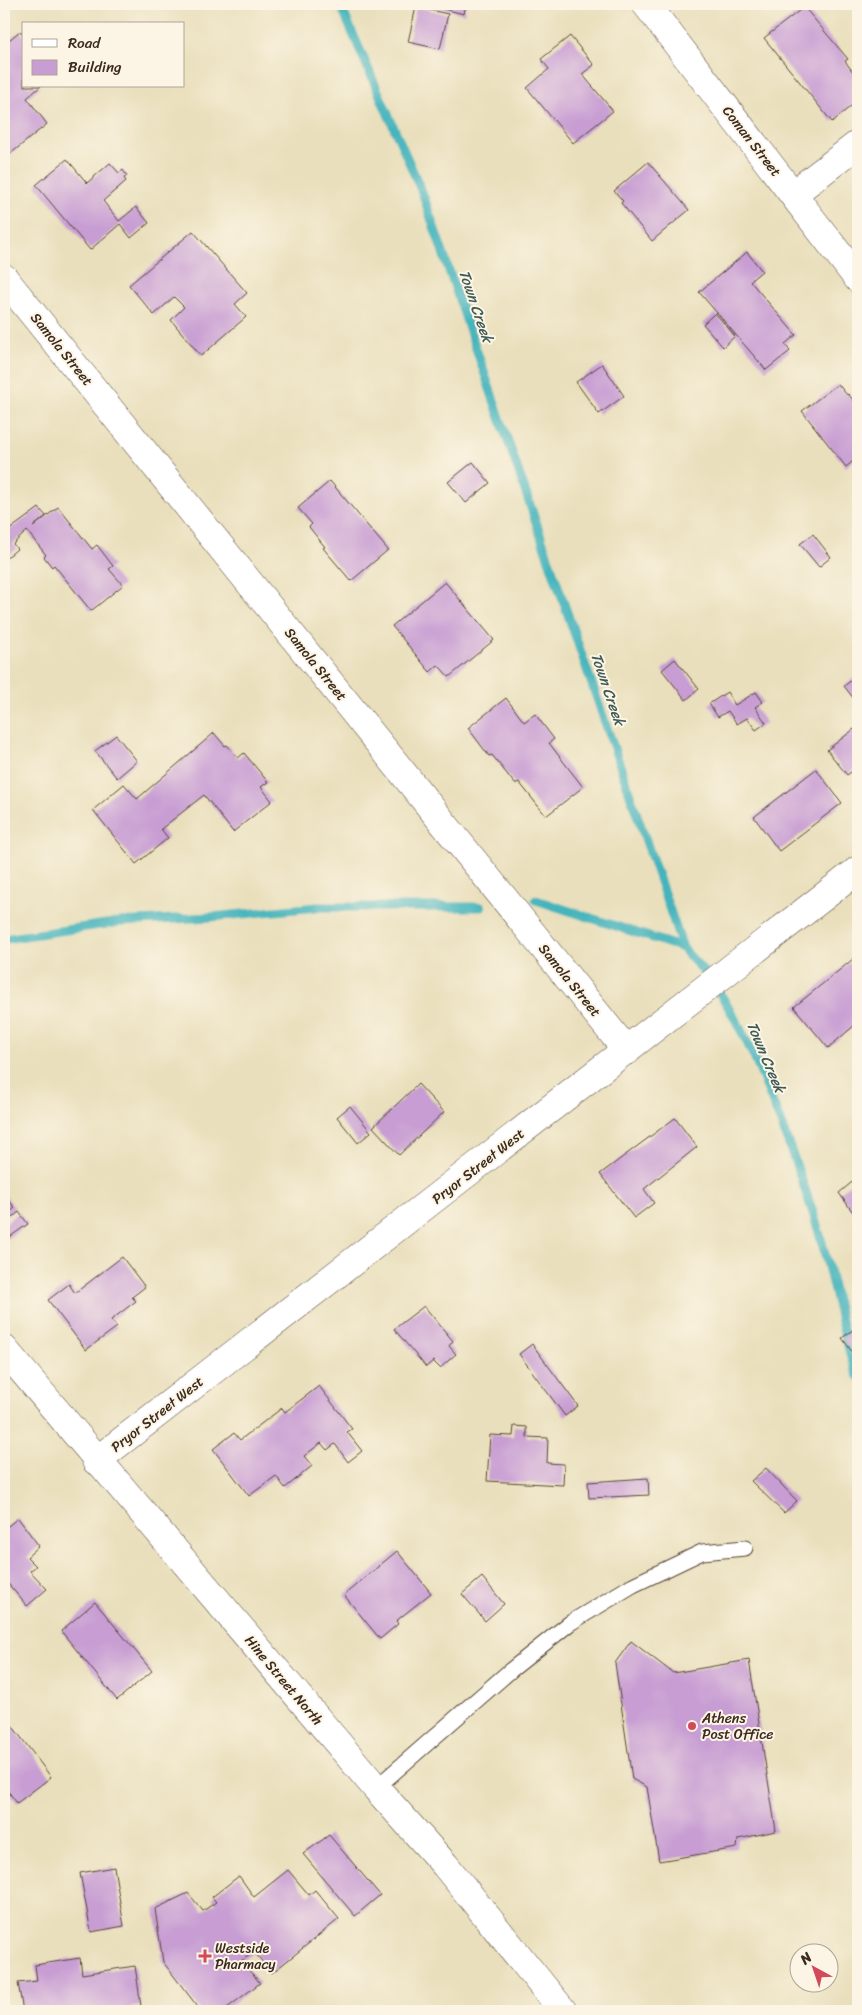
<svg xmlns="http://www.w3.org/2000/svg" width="862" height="2015" viewBox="0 0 862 2015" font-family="Sriracha,sans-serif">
  <rect width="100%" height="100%" fill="#fcf5e5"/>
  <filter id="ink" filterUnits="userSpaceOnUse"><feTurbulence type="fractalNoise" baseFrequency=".02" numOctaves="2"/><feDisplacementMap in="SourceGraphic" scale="10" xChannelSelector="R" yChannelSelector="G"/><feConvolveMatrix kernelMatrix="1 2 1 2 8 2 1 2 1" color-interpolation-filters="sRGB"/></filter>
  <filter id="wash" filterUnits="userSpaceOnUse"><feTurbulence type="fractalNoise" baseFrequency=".0096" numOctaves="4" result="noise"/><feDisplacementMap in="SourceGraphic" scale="20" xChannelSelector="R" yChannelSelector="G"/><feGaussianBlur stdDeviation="1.12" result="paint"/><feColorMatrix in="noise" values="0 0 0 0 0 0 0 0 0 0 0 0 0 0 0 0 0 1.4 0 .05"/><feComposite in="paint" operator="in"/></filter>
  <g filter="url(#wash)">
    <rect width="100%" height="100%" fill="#e9dfbc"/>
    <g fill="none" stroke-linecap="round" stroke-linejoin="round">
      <!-- stream -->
      <path stroke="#44b4bc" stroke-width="9" d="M 340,4 L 422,192 L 683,948 C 694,962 708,975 717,989 C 745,1031 764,1079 782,1126 C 794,1159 807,1192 817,1226 C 833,1275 839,1328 858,1376
        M 536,900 L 683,948
        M 4,939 L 120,922 L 211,917 L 317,907 L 481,907"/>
    </g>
    <g id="blocks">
      <!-- building -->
      <path fill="#c79dd3" d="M 423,4 L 466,4 L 464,14 Z
        M 416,7 L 448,14 L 440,49 L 408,42 Z
        M 804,7 L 848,59 L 845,61 L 858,79 L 858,100 L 832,122 L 764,38 Z
        M 20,31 L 24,36 L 24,86 L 41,86 L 27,98 L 47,124 L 9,155 L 4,149 L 4,44 Z
        M 570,36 L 594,65 L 582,74 L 613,111 L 573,143 L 527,88 L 549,69 L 541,59 Z
        M 67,159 L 87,183 L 110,163 L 119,173 L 123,170 L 127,176 L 124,178 L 126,181 L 103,201 L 119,221 L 136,207 L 149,223 L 131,238 L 120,224 L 90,250 L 36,185 Z
        M 648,162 L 689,210 L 652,241 L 621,203 L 623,201 L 614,191 Z
        M 193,231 L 247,293 L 235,304 L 246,317 L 201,356 L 171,320 L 184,307 L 174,297 L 154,315 L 129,285 Z
        M 747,252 L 762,271 L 750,281 L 796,335 L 785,344 L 790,351 L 766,370 L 699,292 Z
        M 715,313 L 735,336 L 723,347 L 703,324 Z
        M 602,364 L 624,396 L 599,414 L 576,382 Z
        M 838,384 L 847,395 L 848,394 L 855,402 L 858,399 L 858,457 L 846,467 L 802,411 Z
        M 473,462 L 490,483 L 466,503 L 448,482 Z
        M 330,481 L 388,550 L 351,581 L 323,548 L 325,547 L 309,527 L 312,524 L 298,508 Z
        M 58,507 L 92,549 L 97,545 L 113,566 L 109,569 L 123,585 L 91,611 L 54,565 L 52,567 L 44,557 L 46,555 L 27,531 L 13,544 L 17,549 L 4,560 L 4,532 L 5,533 L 39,508 L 46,516 L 33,527 Z
        M 813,534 L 831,557 L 819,567 L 800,544 Z
        M 445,582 L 494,640 L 449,677 L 438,665 L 430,672 L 392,626 Z
        M 675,659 L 699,689 L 686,700 L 662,670 Z
        M 858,675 L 858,704 L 844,686 Z
        M 727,692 L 735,705 L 756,692 L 763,702 L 755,707 L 766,723 L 756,730 L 747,718 L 737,724 L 728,711 L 718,717 L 709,704 Z
        M 506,698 L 524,722 L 535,714 L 554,739 L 549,743 L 583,787 L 546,816 L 519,782 L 515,784 L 492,755 L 489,756 L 468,728 Z
        M 858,726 L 858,767 L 847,775 L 827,750 Z
        M 214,733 L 225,746 L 227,745 L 238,758 L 244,753 L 268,782 L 261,787 L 272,801 L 233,832 L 204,795 L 161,829 L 168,838 L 136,864 L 93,810 L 124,784 L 137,799 Z
        M 116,735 L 137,761 L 117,778 L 95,751 Z
        M 816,769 L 842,803 L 779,851 L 754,817 Z
        M 858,955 L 858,1027 L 855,1025 L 828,1048 L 794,1007 Z
        M 418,1084 L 444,1112 L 399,1155 L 373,1127 Z
        M 350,1106 L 371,1132 L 358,1143 L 337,1117 Z
        M 675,1118 L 697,1147 L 644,1189 L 654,1203 L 634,1218 L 600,1174 Z
        M 858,1177 L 858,1206 L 852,1211 L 839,1193 Z
        M 4,1194 L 15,1208 L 4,1217 Z
        M 19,1212 L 28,1224 L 4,1241 L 4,1224 Z
        M 122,1257 L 145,1287 L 132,1297 L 136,1301 L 111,1320 L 117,1327 L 86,1350 L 48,1300 L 69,1284 L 75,1293 Z
        M 424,1306 L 453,1341 L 449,1346 L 456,1354 L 440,1368 L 433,1361 L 426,1367 L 394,1329 Z
        M 858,1326 L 858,1360 L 842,1338 Z
        M 532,1344 L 578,1406 L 565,1416 L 519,1354 Z
        M 319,1386 L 352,1429 L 347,1432 L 362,1451 L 348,1462 L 335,1444 L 327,1450 L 321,1443 L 304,1456 L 312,1466 L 285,1488 L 276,1476 L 249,1496 L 213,1449 L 234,1433 L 240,1440 L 282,1408 L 285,1412 Z
        M 514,1426 L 527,1427 L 527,1437 L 548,1438 L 547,1463 L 564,1464 L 563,1485 L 487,1481 L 490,1435 L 513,1436 Z
        M 766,1468 L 797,1501 L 784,1513 L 751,1481 Z
        M 648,1478 L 649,1495 L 589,1498 L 588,1482 Z
        M 18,1518 L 39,1546 L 27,1557 L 36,1566 L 30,1571 L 47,1589 L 27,1606 L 4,1579 L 4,1529 Z
        M 397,1551 L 431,1593 L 396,1621 L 398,1624 L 380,1639 L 344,1595 Z
        M 482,1577 L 504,1604 L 485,1621 L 462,1594 Z
        M 95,1602 L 152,1671 L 117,1700 L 61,1631 Z
        M 631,1641 L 673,1673 L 749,1660 L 776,1831 L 738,1839 L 737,1848 L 659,1861 L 647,1787 L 632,1779 L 615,1663 Z
        M 4,1715 L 51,1777 L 17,1803 L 4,1786 Z
        M 329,1835 L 380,1895 L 355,1916 L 303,1854 Z
        M 114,1867 L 124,1926 L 91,1932 L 80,1873 Z
        M 288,1870 L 309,1895 L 315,1890 L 339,1919 L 272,1973 L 254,1952 L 241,1961 L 260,1983 L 223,2011 L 201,2011 L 163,1962 L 155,1909 L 188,1893 L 203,1911 L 216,1902 L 212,1897 L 239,1876 L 254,1897 Z
        M 80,1958 L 82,1974 L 135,1966 L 141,2006 L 124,2009 L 124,2011 L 23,2011 L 18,1983 L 37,1981 L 35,1965 Z"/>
    </g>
  </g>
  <g filter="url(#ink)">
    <use href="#blocks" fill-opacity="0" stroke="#554536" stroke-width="1"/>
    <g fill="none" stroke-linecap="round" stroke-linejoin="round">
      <!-- service casing -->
      <g stroke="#554536" stroke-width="17">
        <path id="service" d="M 376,1788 L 511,1670 L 570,1623 L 633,1585 L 702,1552 L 745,1548"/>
      </g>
      <!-- minor casing -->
      <g stroke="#554536" stroke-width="29">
        <path id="minor" d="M 646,4 L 858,279
          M 793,194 L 858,144
          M 4,278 L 627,1051
          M 96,1461 L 858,870"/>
      </g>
      <!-- tertiary casing -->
      <g stroke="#554536" stroke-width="29">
        <path id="tertiary" d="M 4,1349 L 376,1788 L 445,1865 L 563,2011"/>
      </g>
      <!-- service -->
      <use href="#service" stroke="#fff" stroke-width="15"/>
      <!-- minor -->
      <use href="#minor" stroke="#fff" stroke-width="28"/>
      <!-- tertiary -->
      <use href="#tertiary" stroke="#fff" stroke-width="28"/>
    </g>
  </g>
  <!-- markers -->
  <g fill="#d1495b" stroke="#fcf5e5" stroke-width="2">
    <circle cx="692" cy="1726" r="5"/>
    <path d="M202.5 1948.5h5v5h5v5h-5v5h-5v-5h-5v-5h5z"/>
  </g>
  <g text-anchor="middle" stroke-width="4" stroke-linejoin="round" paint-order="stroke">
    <!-- street labels -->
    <g font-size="14" fill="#3b2a1e" stroke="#fcf5e5">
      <text transform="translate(752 141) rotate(52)" y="5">Coman Street</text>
      <text transform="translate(62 349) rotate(51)" y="5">Samola Street</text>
      <text transform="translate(316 664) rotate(51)" y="5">Samola Street</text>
      <text transform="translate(570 980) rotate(51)" y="5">Samola Street</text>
      <text transform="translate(478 1166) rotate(-38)" y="5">Pryor Street West</text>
      <text transform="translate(157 1414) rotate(-38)" y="5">Pryor Street West</text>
      <text transform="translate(284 1680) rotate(50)" y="5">Hine Street North</text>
    </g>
    <!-- poi labels -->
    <g font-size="14" fill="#3b2a1e" stroke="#fcf5e5" text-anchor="start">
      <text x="702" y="1723">Athens<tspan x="702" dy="16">Post Office</tspan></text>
      <text x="215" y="1953">Westside<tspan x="215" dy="16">Pharmacy</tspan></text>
    </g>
    <!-- water labels -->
    <g font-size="15" font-style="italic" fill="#3e5a55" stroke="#fcf5e5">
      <text transform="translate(476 306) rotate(71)" y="5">Town Creek</text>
      <text transform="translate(608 689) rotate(71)" y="5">Town Creek</text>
      <text transform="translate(766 1057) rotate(67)" y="5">Town Creek</text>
    </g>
  </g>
  <!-- margin -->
  <rect width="862" height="2015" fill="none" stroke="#fcf5e5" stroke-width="20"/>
  <!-- legend -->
  <rect x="22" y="22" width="162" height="65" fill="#fcf5e5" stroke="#afa495"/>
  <rect x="32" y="39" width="25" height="8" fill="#ffffff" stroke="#afa495"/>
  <text x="68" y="48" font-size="15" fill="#3b2a1e">Road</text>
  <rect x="32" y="60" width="25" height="15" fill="#c79dd3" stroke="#afa495"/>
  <text x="68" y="72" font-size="15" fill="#3b2a1e">Building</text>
  <!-- north arrow -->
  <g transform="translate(814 1968) rotate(320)"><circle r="24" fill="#fcf5e5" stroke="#afa495"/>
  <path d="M0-4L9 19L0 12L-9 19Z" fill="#d1495b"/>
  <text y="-8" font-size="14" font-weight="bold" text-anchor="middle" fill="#3b2a1e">N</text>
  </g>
</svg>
